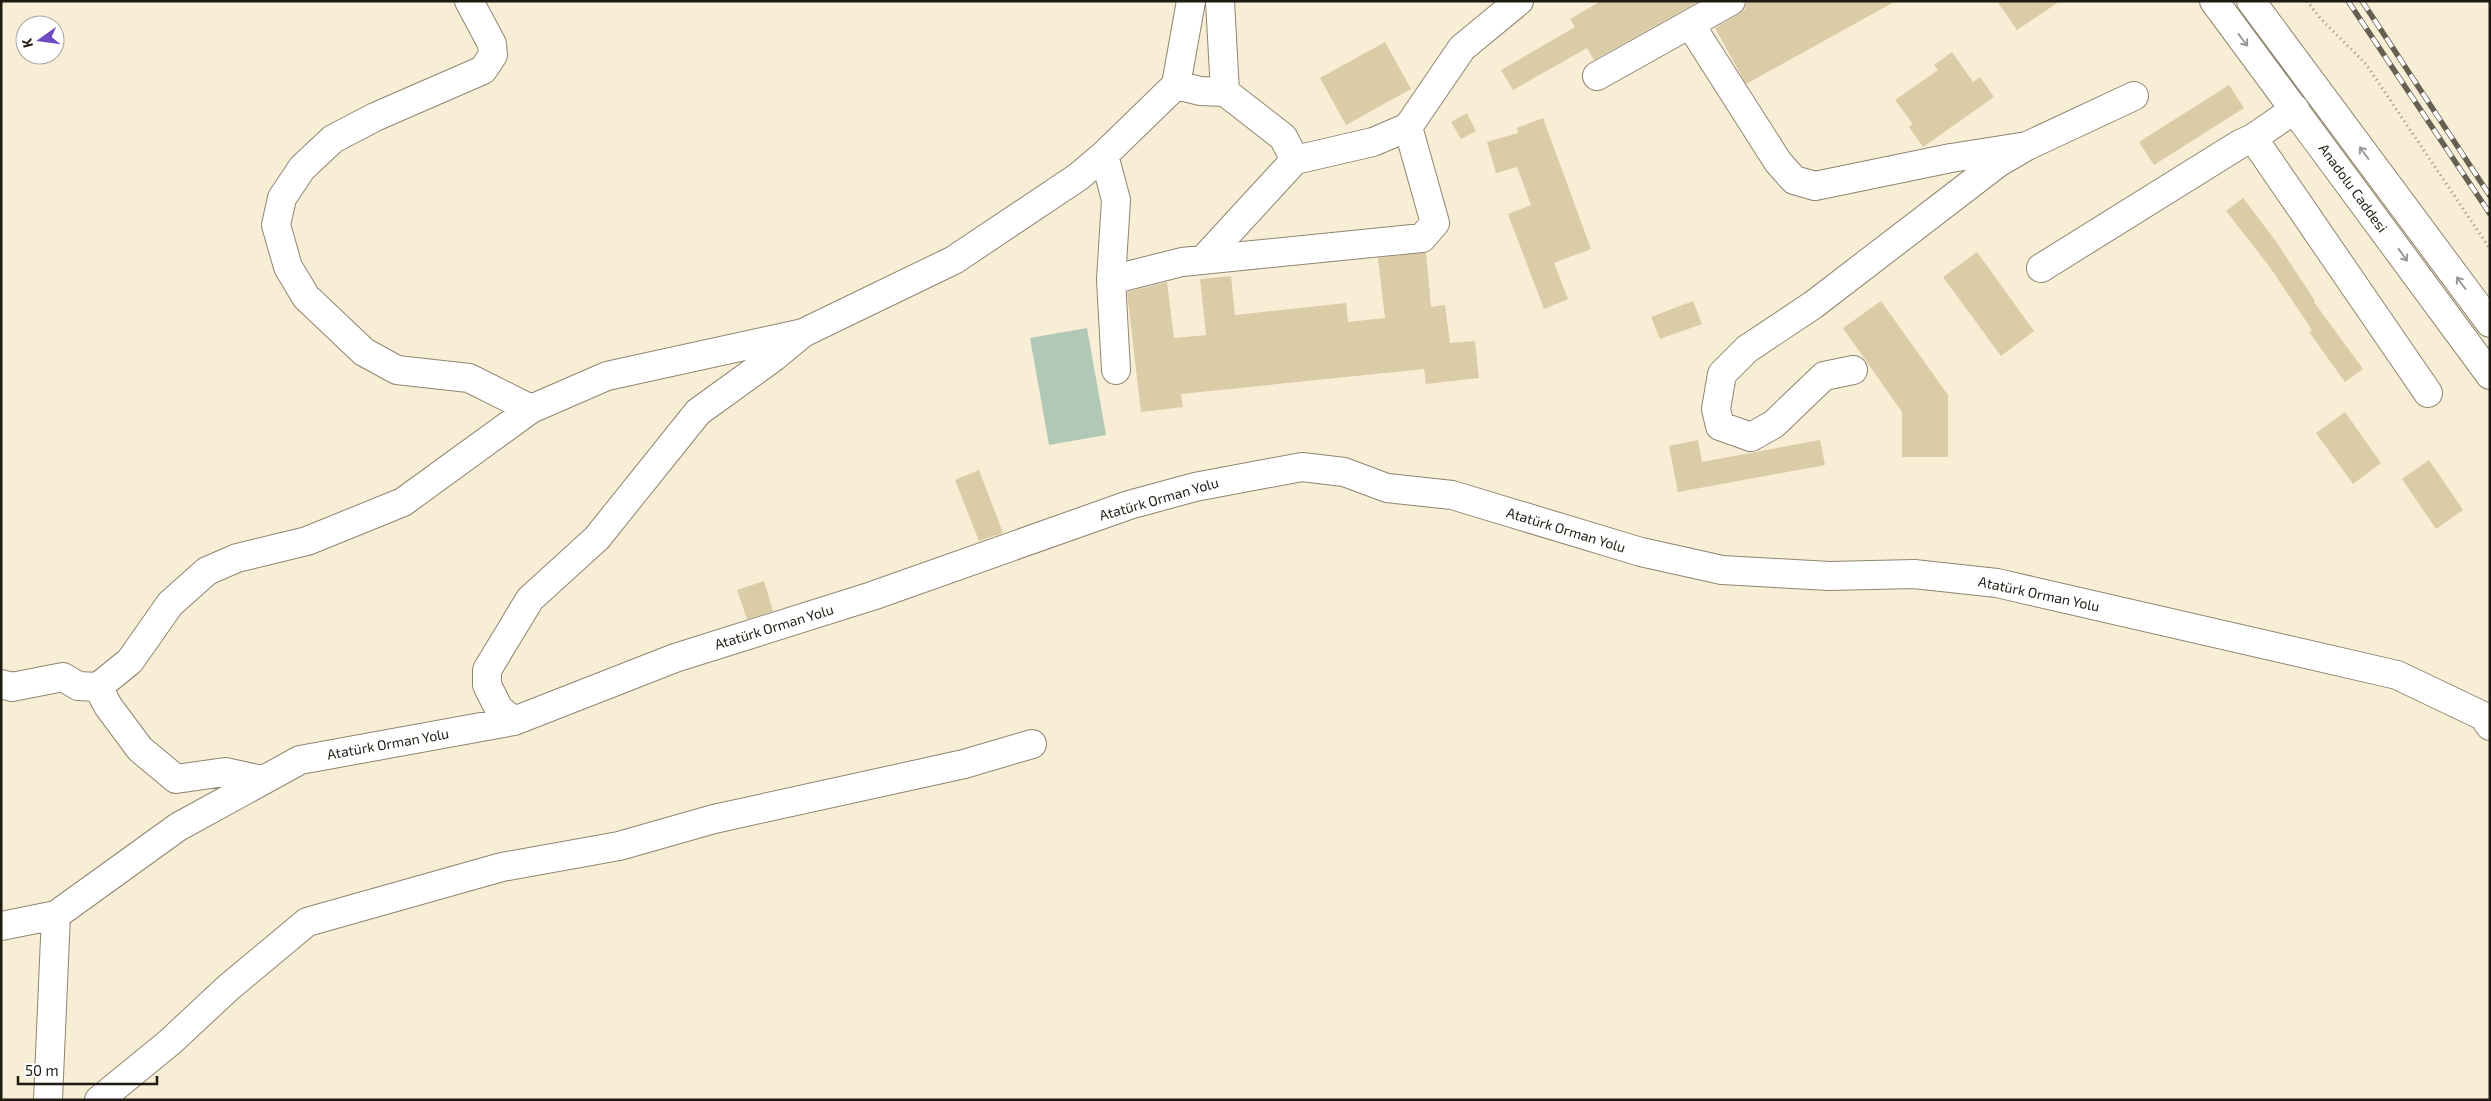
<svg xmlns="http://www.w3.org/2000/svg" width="2491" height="1101" viewBox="0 0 2491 1101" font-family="'Exo 2',sans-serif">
  <rect width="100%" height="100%" fill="#f8edd5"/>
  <!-- green -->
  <path fill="#b1c8b6" d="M 1087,328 L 1106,435 L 1049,445 L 1030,338 Z"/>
  <!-- building -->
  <path fill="#dbcca8" d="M 1601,1 L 1699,1 L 1594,60 L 1587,48 L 1513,90 L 1501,70 L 1575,27 L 1570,19 Z
    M 1747,1 L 1896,1 L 1746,84 L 1715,28 L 1739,14 L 1745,9 Z
    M 1997,1 L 2060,1 L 2017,30 Z
    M 1385,42 L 1411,89 L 1346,125 L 1320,78 Z
    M 1952,52 L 1973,82 L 1980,77 L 1994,97 L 1923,147 L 1909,127 L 1913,124 L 1895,100 L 1938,70 L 1934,65 Z
    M 2229,85 L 2244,108 L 2154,165 L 2139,142 Z
    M 1467,113 L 1476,131 L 1461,139 L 1451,122 Z
    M 1543,118 L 1591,249 L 1554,263 L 1568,299 L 1544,309 L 1508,214 L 1531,205 L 1517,167 L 1496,173 L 1487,142 L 1518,133 L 1517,128 Z
    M 2243,198 L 2275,240 L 2315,301 L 2314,302 L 2363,369 L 2345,382 L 2309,332 L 2312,330 L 2269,266 L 2226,211 Z
    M 1426,252 L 1431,307 L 1445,305 L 1450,343 L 1475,341 L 1479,378 L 1426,384 L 1424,369 L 1181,394 L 1183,407 L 1141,412 L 1127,292 L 1167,282 L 1174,338 L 1206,335 L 1200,279 L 1231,276 L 1235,315 L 1346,303 L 1348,322 L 1385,318 L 1378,258 Z
    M 1977,252 L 2034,331 L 2001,356 L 1943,277 Z
    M 1693,301 L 1702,324 L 1660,339 L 1651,317 Z
    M 1881,301 L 1948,395 L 1948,457 L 1902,457 L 1902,412 L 1843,328 Z
    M 2345,412 L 2381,463 L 2353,484 L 2316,433 Z
    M 1698,440 L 1702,462 L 1820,440 L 1825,465 L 1678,492 L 1669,446 Z
    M 2429,460 L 2463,510 L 2436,529 L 2402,479 Z
    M 979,470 L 1003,533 L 979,541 L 955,480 Z
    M 764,581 L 773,611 L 747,619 L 737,590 Z"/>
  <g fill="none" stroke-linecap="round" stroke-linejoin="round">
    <!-- minor casing -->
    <g stroke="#8f8570" stroke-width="30">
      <path id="minor" d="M 469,1 L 492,44 L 493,55 L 483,70 L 375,117 L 333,139 L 302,168 L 282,198 L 276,225 L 288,267 L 306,297 L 364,352 L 397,370 L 469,378 L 531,409
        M 1220,1 L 1225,92
        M 1690,24 L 1778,162 L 1794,180 L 1815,186 L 1951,158 L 2027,146 L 2134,96
        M 1597,76 L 1731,1
        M 1176,85 L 1191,1
        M 2253,138 L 2295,109
        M 1104,155 L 1116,200 L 1111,280 L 1116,370
        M 1203,260 L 1295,160
        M 2041,268 L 2240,144 L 2253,138 L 2428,393
        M 1111,280 L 1182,262 L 1422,238 L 1435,223 L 1408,127
        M 1853,370 L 1824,376 L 1774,424 L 1751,437 L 1720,426 L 1716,409 L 1722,374 L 1747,349 L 1813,305 L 1998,163 L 2027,146
        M 1,684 L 12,687 L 63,677 L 78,686 L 98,687 L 130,661 L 170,604 L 207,571 L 237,558 L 307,541 L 403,502 L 531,409 L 607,376 L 799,334
        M 98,687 L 108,706 L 140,749 L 176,779 L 225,772 L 262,780
        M 514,721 L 499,709 L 487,685 L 487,670 L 530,599 L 597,538 L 698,412 L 774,357 L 803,333 L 954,260 L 1078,177 L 1104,155 L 1176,85 L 1200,91 L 1225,92 L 1283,137 L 1295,160 L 1373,142 L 1408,127 L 1462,48 L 1519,1
        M 1,926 L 56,915
        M 48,1100 L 56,915 L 178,827 L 300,760 L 514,721 L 675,658 L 872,596 L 1129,505 L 1195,487 L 1302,467 L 1344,472 L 1387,488 L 1452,495 L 1641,552 L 1722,570 L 1829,576 L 1914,574 L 1997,583 L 2397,675 L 2483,716 L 2490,726
        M 99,1100 L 170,1042 L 229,987 L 307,922 L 502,867 L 619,846 L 714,819 L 964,764 L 1032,744"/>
    </g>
    <!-- highway casing -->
    <g stroke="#8f8570" stroke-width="30">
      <path id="highway" d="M 2214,1 L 2490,375
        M 2251,1 L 2490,323"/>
    </g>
    <!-- path -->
    <path stroke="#948c7b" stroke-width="3" stroke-dasharray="1 4" stroke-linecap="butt" d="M 2307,1 L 2320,18 L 2366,64 L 2490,249"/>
    <!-- minor -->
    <use href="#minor" stroke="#fff" stroke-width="28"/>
    <!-- highway -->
    <use href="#highway" stroke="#fff" stroke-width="28"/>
    <!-- rail casing -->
    <g stroke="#666052" stroke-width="5.5">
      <path id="rail" d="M 2348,1 L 2490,214
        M 2362,1 L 2490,196"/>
    </g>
    <!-- rail -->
    <use href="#rail" stroke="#fff" stroke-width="4" stroke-dasharray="11" stroke-linecap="butt"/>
  </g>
  <!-- one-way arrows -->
  <defs><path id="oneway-shaft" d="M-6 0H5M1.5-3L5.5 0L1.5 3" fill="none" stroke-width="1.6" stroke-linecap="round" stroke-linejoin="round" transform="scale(1.25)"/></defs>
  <g stroke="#9a9894">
    <use href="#oneway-shaft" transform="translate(2243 40) rotate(53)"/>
    <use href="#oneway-shaft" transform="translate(2364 153) rotate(-127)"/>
    <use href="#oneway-shaft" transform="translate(2403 255) rotate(54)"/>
    <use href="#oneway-shaft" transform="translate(2461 283) rotate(-127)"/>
  </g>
  <g text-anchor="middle" stroke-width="4" stroke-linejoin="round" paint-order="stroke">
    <!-- street labels -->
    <g font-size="14" fill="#1f1b12" stroke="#fff">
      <text transform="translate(2353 188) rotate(54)" y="5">Anadolu Caddesi</text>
      <text transform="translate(1159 499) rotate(-16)" y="5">Atatürk Orman Yolu</text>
      <text transform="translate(1566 530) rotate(17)" y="5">Atatürk Orman Yolu</text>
      <text transform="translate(2039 594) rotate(12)" y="5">Atatürk Orman Yolu</text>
      <text transform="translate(774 627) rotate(-17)" y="5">Atatürk Orman Yolu</text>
      <text transform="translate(388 744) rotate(-10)" y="5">Atatürk Orman Yolu</text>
    </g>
  </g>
  <!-- border -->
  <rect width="2491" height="1101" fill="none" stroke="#1f1b12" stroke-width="5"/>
  <!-- north arrow -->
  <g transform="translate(40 40) rotate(256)"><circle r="24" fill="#ffffff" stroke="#a5a4a0"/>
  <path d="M0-4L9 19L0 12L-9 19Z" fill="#714ac3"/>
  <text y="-8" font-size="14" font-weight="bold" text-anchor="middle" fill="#1f1b12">K</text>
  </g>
  <!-- scale -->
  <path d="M18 1076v8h139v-8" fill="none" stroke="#1f1b12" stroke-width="2.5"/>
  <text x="25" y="1076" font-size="15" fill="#1f1b12" stroke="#ffffff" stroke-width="4" paint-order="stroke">50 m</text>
</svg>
